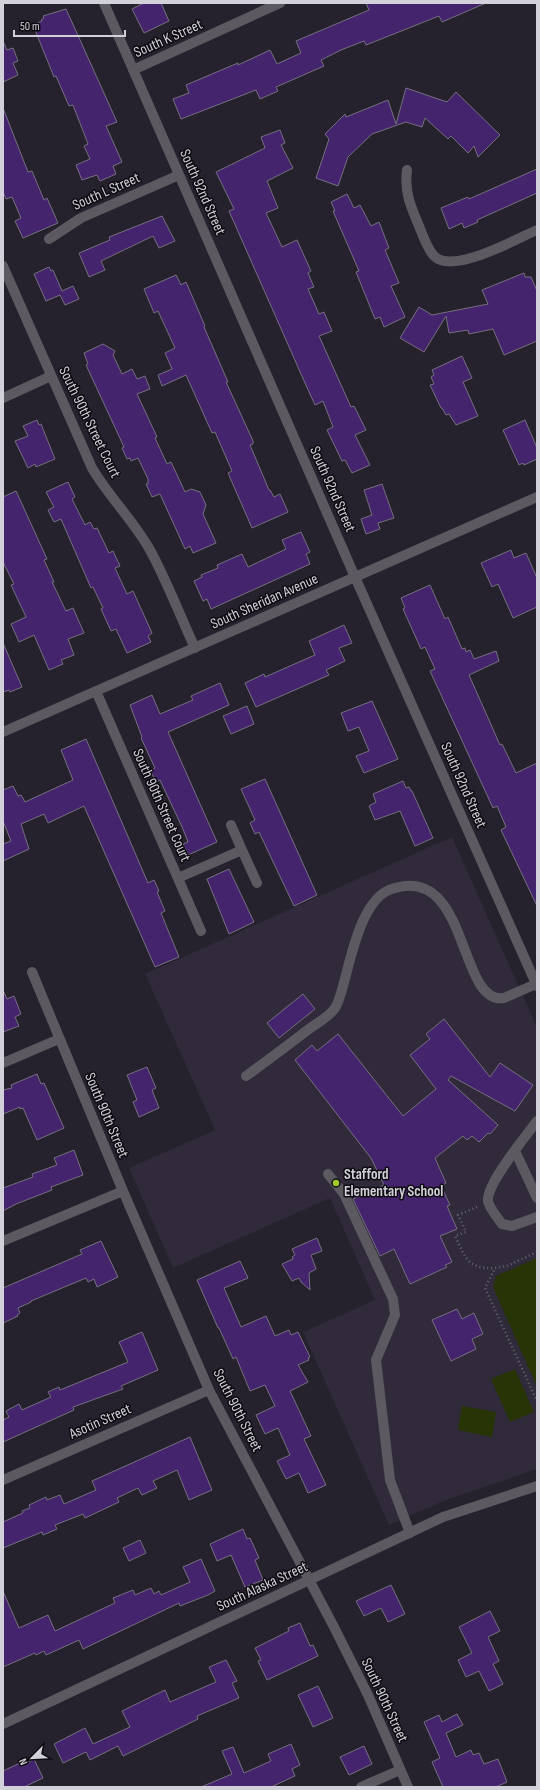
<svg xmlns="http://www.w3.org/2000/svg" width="540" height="1790" viewBox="0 0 540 1790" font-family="'Sofia Sans Condensed',sans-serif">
  <rect width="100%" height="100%" fill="#25212d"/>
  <!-- built -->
  <path fill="#302a3b" d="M 452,837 L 537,1027 L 537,1469 L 446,1500 L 389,1525 L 303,1332 L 375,1300 L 330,1198 L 173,1268 L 129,1168 L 215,1130 L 145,974 Z"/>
  <!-- green -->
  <path fill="#273405" d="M 537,1258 L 537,1387 L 493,1287 L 496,1276 Z
    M 515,1369 L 534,1412 L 510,1422 L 491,1379 Z
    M 462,1406 L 496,1412 L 492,1437 L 458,1430 Z"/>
  <!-- building -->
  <path fill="#45246e" stroke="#75707f" d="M 144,3 L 161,3 L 169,21 L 144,33 L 132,9 Z
    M 366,3 L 486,3 L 442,22 L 439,16 L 366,45 L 364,41 L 341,50 L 321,60 L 324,66 L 276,87 L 278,91 L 260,99 L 256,90 L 181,119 L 173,99 L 189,93 L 186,85 L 238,63 L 238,65 L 270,50 L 277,64 L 301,53 L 296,41 L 369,10 Z
    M 66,9 L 117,122 L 106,126 L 122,162 L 113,166 L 116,174 L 100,181 L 97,175 L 82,180 L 76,165 L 90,159 L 84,146 L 88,144 L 73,105 L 69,106 L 56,76 L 54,77 L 33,25 L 42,21 L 41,20 L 44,18 L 43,16 Z
    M 3,41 L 7,50 L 13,48 L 18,61 L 13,63 L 18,75 L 3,82 Z
    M 406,88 L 447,102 L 456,92 L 500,135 L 478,157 L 474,146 L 468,153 L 451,136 L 448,139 L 425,118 L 422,127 L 406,122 L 372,134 L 348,157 L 338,186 L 316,178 L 329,139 L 325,134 L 345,114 L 346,117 L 388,100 L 396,124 Z
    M 3,108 L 28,172 L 32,171 L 44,200 L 47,198 L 58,223 L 23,238 L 15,221 L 21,218 L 12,197 L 6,199 L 3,192 Z
    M 280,130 L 285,143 L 281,145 L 293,168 L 267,181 L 278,208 L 266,213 L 282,247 L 297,240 L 311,271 L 308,273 L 314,287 L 308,289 L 319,314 L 324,312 L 332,331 L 319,336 L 351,407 L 354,406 L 366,430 L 355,435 L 370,465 L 352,473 L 345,460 L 342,461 L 327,430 L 333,427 L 323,401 L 315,405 L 305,383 L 229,211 L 234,209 L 216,172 L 265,148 L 261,137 Z
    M 537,169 L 537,193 L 477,220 L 478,222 L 464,228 L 462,223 L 449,229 L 441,208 L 468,197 L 469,199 Z
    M 347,194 L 354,208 L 360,205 L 371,226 L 379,222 L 389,248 L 385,250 L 399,283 L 391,286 L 405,317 L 384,327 L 380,317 L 375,319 L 356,272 L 359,271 L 333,211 L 335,211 L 331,202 Z
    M 162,216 L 175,241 L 159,248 L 153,236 L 101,261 L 105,270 L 89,277 L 79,253 L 110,240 L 109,237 Z
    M 49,267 L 51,271 L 53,270 L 62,291 L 73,286 L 79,299 L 65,305 L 60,295 L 46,301 L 34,274 Z
    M 524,273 L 525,277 L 531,277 L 537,291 L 537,341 L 504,355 L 493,329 L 469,334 L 468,330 L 449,333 L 446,316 L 424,352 L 400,338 L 419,307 L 432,315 L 488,304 L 482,290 Z
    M 176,275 L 181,285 L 186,282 L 205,326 L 204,327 L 228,382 L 226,382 L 253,441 L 253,444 L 250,445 L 269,490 L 270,490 L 274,497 L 280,494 L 288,512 L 252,528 L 228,473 L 232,471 L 215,432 L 212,433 L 186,375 L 162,386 L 158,375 L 172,369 L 165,353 L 175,348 L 158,311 L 154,313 L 144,289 Z
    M 103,344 L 115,351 L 113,355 L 122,374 L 132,369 L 137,379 L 145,376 L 150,389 L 137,394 L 157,437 L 155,438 L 167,464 L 171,462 L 185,492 L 191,489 L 200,492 L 206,505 L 203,514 L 216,543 L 193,553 L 190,546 L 185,549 L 160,494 L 152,497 L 146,484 L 148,484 L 148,479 L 138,458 L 131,461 L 130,458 L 127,459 L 122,448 L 124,447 L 86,365 L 88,364 L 84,353 Z
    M 462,356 L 472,378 L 463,382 L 478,416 L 456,425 L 449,414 L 446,415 L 442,408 L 441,408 L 430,385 L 434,384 L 431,377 L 434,375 L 432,370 Z
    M 37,420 L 39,425 L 41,424 L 55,459 L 36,467 L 35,464 L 28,468 L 15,441 L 28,436 L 23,426 Z
    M 525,420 L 537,448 L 537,459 L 524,465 L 523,463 L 519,465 L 503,430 Z
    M 68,482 L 75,497 L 72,499 L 85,525 L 90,522 L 94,529 L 97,528 L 109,553 L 113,551 L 120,566 L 115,568 L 127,594 L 133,591 L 152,633 L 148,636 L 151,642 L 127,653 L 116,629 L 111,631 L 101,609 L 103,608 L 93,587 L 91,588 L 61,519 L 54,522 L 48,510 L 54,507 L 46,492 Z
    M 382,484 L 394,518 L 378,523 L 380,529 L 366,534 L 361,519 L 372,515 L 364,490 Z
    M 16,491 L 47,559 L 44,560 L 54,582 L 52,582 L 66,611 L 73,608 L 84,633 L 68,639 L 74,655 L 61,660 L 63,664 L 49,670 L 34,635 L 19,642 L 11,624 L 26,617 L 11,585 L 14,584 L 3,562 L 3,497 Z
    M 301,532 L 310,552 L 306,554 L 310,564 L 211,609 L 207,599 L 203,601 L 194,581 L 202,577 L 201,575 L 218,568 L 217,565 L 242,554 L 248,567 L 286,549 L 282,540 Z
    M 511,550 L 514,558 L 526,553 L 537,578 L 537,607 L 513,618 L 498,584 L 492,587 L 481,563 Z
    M 430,585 L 445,619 L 448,617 L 462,649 L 465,648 L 466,652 L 470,650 L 474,659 L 496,651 L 499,661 L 469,675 L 500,745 L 502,744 L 516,773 L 537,763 L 537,906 L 501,830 L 506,827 L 497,806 L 493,808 L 430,671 L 435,669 L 425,647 L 421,649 L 403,609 L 405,608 L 401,598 Z
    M 344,625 L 352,643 L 339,648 L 345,661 L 326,670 L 329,675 L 256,707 L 245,683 L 264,674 L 265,677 L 315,655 L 309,641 Z
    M 3,643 L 22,687 L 10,692 L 9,690 L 3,692 Z
    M 220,683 L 229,705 L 168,732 L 217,842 L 188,855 L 183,844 L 188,842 L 183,829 L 160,780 L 156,782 L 150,770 L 155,768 L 141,738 L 142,737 L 130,705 L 152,695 L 160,714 L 193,700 L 191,696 Z
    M 372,701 L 398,759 L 364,773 L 356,756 L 369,751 L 359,727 L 348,731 L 341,713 Z
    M 247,706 L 254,724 L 231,734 L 223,716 Z
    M 86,739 L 148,883 L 154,880 L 159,891 L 157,892 L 165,911 L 161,913 L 179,957 L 155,967 L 84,806 L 48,823 L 44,814 L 21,824 L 29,849 L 3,861 L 3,844 L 11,841 L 3,821 L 3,790 L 13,786 L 18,796 L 21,795 L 25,802 L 73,780 L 61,750 Z
    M 265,779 L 317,895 L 294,906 L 259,832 L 255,834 L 250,823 L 255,820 L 241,789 Z
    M 403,781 L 406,788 L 409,787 L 411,791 L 412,791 L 433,838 L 415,846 L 400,811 L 375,820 L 369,806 L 376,802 L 373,794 Z
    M 229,869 L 254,922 L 229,934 L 207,879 Z
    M 3,990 L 7,999 L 14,996 L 21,1014 L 15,1017 L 19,1026 L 3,1032 Z
    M 303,994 L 315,1009 L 279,1038 L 267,1023 Z
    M 444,1019 L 490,1077 L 500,1063 L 533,1085 L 515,1111 L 451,1076 L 448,1080 L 498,1125 L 490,1134 L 488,1133 L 479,1142 L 472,1136 L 467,1140 L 463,1136 L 435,1158 L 446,1183 L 441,1186 L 450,1205 L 447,1206 L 457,1229 L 440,1236 L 452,1262 L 445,1265 L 447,1267 L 410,1284 L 394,1249 L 380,1256 L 353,1199 L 384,1185 L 371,1158 L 295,1060 L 312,1045 L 317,1051 L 338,1034 L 403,1116 L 436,1089 L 410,1055 L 430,1039 L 426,1034 Z
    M 147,1067 L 156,1088 L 152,1090 L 159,1108 L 139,1117 L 133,1102 L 137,1100 L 127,1075 Z
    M 37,1074 L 41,1084 L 44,1083 L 64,1128 L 37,1140 L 23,1108 L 20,1109 L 20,1107 L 3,1114 L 3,1090 L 12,1088 L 11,1085 Z
    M 74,1150 L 83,1175 L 51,1187 L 52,1190 L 16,1204 L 3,1211 L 3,1188 L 33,1177 L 32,1174 L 57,1165 L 54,1158 Z
    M 317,1238 L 322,1251 L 311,1255 L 316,1269 L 309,1273 L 310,1290 L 301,1282 L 299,1278 L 292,1281 L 282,1264 L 293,1259 L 292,1257 L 295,1255 L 292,1249 Z
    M 101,1241 L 118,1277 L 97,1287 L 94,1279 L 88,1282 L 86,1278 L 31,1301 L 31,1302 L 18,1308 L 20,1313 L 17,1315 L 18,1316 L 3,1323 L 3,1288 L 82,1254 L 80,1250 Z
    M 240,1261 L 248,1278 L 224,1288 L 241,1327 L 266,1316 L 275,1336 L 289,1330 L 291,1335 L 298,1332 L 310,1357 L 308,1358 L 309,1360 L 298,1365 L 308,1382 L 290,1391 L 311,1436 L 304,1439 L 326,1485 L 308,1493 L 299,1473 L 286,1479 L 277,1461 L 290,1455 L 278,1428 L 265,1434 L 256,1415 L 275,1406 L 265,1385 L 250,1391 L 236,1357 L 233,1359 L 219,1328 L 218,1328 L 197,1280 Z
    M 457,1309 L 462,1319 L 474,1313 L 483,1334 L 472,1339 L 476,1349 L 451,1361 L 432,1320 Z
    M 142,1332 L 158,1370 L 121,1386 L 123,1389 L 73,1407 L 74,1410 L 3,1442 L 3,1420 L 9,1417 L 6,1411 L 19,1404 L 22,1410 L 51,1397 L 48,1392 L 59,1387 L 60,1390 L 128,1362 L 119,1342 Z
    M 190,1437 L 212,1490 L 189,1500 L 177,1470 L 153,1481 L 157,1488 L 142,1495 L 138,1488 L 117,1498 L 119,1502 L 85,1518 L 83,1514 L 55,1525 L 57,1529 L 43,1535 L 42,1532 L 3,1548 L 3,1522 L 23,1513 L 22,1511 L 30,1508 L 29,1505 L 46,1497 L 47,1500 L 60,1495 L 64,1504 L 96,1490 L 92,1481 Z
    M 243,1529 L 247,1539 L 250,1538 L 259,1558 L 255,1560 L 263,1580 L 245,1587 L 231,1555 L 217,1561 L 210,1544 Z
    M 140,1540 L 146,1553 L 129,1561 L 123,1548 Z
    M 201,1559 L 215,1591 L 208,1595 L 180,1606 L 179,1603 L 83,1649 L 79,1640 L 46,1655 L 44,1651 L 36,1655 L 35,1653 L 3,1667 L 3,1591 L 19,1628 L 48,1615 L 55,1631 L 115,1603 L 113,1598 L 133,1590 L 135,1595 L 151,1588 L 154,1594 L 159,1591 L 161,1595 L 190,1582 L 183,1567 Z
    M 391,1585 L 405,1614 L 388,1622 L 381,1608 L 364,1616 L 356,1601 Z
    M 490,1611 L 500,1631 L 488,1637 L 499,1661 L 493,1664 L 503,1684 L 489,1691 L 479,1671 L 466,1677 L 458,1660 L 472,1653 L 459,1627 Z
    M 300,1623 L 310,1646 L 313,1645 L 318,1656 L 267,1680 L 258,1661 L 261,1660 L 255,1648 L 289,1631 L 288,1628 Z
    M 226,1660 L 237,1681 L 232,1683 L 239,1698 L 197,1716 L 198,1719 L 123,1756 L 118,1746 L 90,1760 L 86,1752 L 63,1763 L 54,1744 L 85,1728 L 93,1744 L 130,1727 L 122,1711 L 165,1690 L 170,1702 L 216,1682 L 209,1667 Z
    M 318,1686 L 333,1718 L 313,1727 L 298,1695 Z
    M 457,1714 L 463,1725 L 446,1733 L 456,1757 L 471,1750 L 473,1755 L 479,1753 L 484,1764 L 498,1759 L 507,1782 L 496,1787 L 443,1787 L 432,1762 L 440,1758 L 424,1722 L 439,1715 L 442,1722 Z
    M 291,1744 L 300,1765 L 292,1769 L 295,1776 L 271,1787 L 201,1787 L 232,1774 L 222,1751 L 233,1747 L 244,1773 L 271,1761 L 268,1754 Z
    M 364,1746 L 372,1764 L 349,1775 L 340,1757 Z
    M 34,1759 L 43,1778 L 24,1787 L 3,1787 L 3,1771 L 22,1762 L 24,1764 Z"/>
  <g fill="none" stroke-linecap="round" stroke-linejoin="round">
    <!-- path -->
    <path stroke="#686570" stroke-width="2.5" stroke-dasharray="1 3" stroke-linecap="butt" d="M 477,1207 L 458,1215 L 466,1232 L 455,1236 C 466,1258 467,1269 495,1268
      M 537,1252 L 507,1266 L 495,1268 L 485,1288 L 537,1401"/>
    <!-- minor -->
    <path stroke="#5c5a60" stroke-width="10" d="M 104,3 L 355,577 L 537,986
      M 133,70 L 280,3
      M 407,170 C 404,192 411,207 419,226 C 423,236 427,248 434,256 C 453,275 516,239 537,230
      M 49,239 L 81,218 L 179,175
      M 3,266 L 92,468 C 109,497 134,521 150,550 C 167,581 180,616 195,648
      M 3,398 L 51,376
      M 96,691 L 201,931
      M 3,732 L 537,497
      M 242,850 L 257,883
      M 178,878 L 242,850 L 231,825
      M 32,972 L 123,1191 L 209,1390 L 334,1627 L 368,1695 L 408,1787
      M 3,1063 L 59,1039
      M 246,1076 C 267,1061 288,1045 309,1029 C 317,1023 329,1017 335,1008 C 339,1002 341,993 343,986 C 351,958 361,902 389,890 C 470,859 457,1006 504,998 L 536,984
      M 537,1121 C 526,1136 486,1184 488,1201 C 489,1208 498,1218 502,1224 L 512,1226 L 537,1217
      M 515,1151 L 537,1198
      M 328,1174 L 344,1194 L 393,1299 L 395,1315 L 376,1360 L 390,1480 L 410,1533
      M 3,1241 L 123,1191
      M 3,1480 L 209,1390
      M 3,1724 L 443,1517 L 537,1486
      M 361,1787 L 400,1770"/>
  </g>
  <!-- markers -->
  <circle fill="#9eca2e" stroke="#0e0c11" stroke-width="1.5" cx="336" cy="1183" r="4"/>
  <g text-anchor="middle" stroke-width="3" stroke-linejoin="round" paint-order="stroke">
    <!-- street labels -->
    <g font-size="15" fill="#d2d0d8" stroke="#0e0c11">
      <text transform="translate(168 38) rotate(-24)" y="5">South K Street</text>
      <text transform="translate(106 191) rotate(-24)" y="5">South L Street</text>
      <text transform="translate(203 192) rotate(66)" y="5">South 92nd Street</text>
      <text transform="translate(90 422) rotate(64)" y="5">South 90th Street Court</text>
      <text transform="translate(333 489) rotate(66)" y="5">South 92nd Street</text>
      <text transform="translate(264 601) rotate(-24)" y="5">South Sheridan Avenue</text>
      <text transform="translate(464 785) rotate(66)" y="5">South 92nd Street</text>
      <text transform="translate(162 805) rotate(66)" y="5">South 90th Street Court</text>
      <text transform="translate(107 1115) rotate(67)" y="5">South 90th Street</text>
      <text transform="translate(238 1410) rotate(63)" y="5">South 90th Street</text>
      <text transform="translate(100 1421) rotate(-24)" y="5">Asotin Street</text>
      <text transform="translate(262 1586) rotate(-25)" y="5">South Alaska Street</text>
      <text transform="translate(385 1700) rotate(65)" y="5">South 90th Street</text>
    </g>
    <!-- poi labels -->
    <g font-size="15" font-weight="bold" fill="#d2d0d8" stroke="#0e0c11" text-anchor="start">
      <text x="344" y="1179">Stafford<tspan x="344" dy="17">Elementary School</tspan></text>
    </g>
  </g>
  <!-- border -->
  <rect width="540" height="1790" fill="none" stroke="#d2d0d8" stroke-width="8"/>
  <!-- north arrow -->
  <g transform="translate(32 1758) rotate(246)" stroke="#0e0c11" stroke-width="3" paint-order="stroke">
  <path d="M0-3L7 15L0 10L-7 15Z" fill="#d2d0d8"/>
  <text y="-6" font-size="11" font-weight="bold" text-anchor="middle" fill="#d2d0d8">N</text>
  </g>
  <!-- scale -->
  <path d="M14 30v6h111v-6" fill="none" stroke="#d2d0d8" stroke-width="2"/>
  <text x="20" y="30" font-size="12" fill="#d2d0d8" stroke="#0e0c11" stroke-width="3" paint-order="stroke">50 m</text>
</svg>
